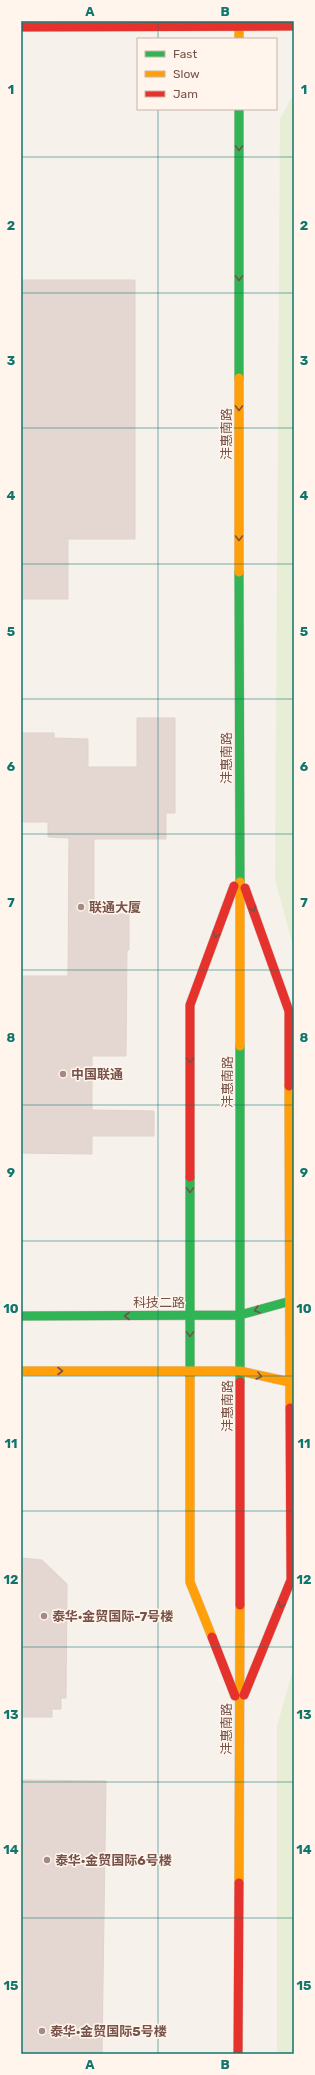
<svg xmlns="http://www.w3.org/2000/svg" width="315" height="2075" viewBox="0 0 315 2075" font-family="Rubik,'Noto Sans SC',sans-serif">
  <rect width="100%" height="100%" fill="#f7f1eb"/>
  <!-- green -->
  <path fill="#e7eed5" d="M 294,93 L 294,950 L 275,879 L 280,119 Z
    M 294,1666 L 294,2054 L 277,2054 L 277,1726 Z"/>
  <!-- building -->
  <path fill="#e4d7d2" stroke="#e0d3cd" d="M 21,280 L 135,280 L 135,539 L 68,539 L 68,599 L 21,599 Z
    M 137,718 L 175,718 L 175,813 L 166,813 L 166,839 L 94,839 L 94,914 L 129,914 L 129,950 L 127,950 L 126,1056 L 92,1056 L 92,1110 L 154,1111 L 154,1136 L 92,1136 L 92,1154 L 21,1153 L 21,976 L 68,976 L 69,838 L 48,837 L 48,822 L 21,822 L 21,733 L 54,733 L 54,738 L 88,739 L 88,767 L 137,767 Z
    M 21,1558 L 42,1560 L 67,1584 L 66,1698 L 61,1698 L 61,1709 L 52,1709 L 52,1717 L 21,1717 Z
    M 21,1780 L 106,1781 L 102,2054 L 21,2054 Z"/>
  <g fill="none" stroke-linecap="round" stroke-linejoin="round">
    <!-- fast casing -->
    <g stroke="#d7ccc7" stroke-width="10">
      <path id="fast" d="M 239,109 L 239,378
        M 239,572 L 240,882
        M 240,1046 L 240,1382
        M 190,1177 L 190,1376
        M 21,1316 L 240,1315 L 294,1300"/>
    </g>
    <!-- slow casing -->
    <g stroke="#d7ccc7" stroke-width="10">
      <path id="slow" d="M 239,21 L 239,39
        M 239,378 L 239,572
        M 240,882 L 240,1046
        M 289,1086 L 290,1408
        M 21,1371 L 240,1371 L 294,1383
        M 190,1376 L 190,1582 L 212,1637
        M 239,1883 L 240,1605"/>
    </g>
    <!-- jam casing -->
    <g stroke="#d7ccc7" stroke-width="10">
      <path id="jam" d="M 21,27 L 294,26
        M 245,888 L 289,1011 L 289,1086
        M 190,1177 L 190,1005 L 234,886
        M 240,1605 L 240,1382
        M 212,1637 L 235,1696
        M 244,1695 L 291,1580 L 290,1408
        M 238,2054 L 239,1883"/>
    </g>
    <!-- fast -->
    <use href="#fast" stroke="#30b455" stroke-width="9"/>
    <!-- slow -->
    <use href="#slow" stroke="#ff9f0a" stroke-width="9"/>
    <!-- jam -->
    <use href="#jam" stroke="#e5322d" stroke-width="9"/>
  </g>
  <!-- one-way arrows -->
  <defs><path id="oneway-chevron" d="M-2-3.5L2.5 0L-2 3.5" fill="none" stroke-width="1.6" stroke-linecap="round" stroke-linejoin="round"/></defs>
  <g stroke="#775249">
    <use href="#oneway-chevron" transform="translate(239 148) rotate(90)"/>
    <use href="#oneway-chevron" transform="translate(239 278) rotate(90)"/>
    <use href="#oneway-chevron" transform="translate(239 408) rotate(90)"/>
    <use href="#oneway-chevron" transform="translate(239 538) rotate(90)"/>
    <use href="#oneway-chevron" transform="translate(253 909) rotate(70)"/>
    <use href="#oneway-chevron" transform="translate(216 935) rotate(110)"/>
    <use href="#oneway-chevron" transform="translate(190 1060) rotate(90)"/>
    <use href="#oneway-chevron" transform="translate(190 1190) rotate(90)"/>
    <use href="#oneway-chevron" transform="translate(257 1310) rotate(162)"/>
    <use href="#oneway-chevron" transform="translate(127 1316) rotate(180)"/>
    <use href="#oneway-chevron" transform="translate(190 1334) rotate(90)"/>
    <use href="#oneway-chevron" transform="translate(60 1371)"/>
    <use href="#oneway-chevron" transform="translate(259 1376) rotate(14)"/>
    <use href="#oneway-chevron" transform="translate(281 1605) rotate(112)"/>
  </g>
  <!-- grid -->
  <path fill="none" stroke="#0f766e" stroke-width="1" stroke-opacity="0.55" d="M 158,21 L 158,39M 158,109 L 158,2054M 21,157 L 294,157M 21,293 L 294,293M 21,428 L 294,428M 21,564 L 294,564M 21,699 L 294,699M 21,834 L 294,834M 21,970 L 294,970M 21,1105 L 294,1105M 21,1241 L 294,1241M 21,1376 L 294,1376M 21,1511 L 294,1511M 21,1647 L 294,1647M 21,1782 L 294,1782M 21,1918 L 294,1918"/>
  <!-- markers -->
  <g fill="#a48a82" stroke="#fff5ec" stroke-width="1.5">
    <circle cx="81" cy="907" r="4"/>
    <circle cx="63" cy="1074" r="4"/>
    <circle cx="44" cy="1616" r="4"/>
    <circle cx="47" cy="1860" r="4"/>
    <circle cx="42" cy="2031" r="4"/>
  </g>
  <g text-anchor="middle" stroke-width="3" stroke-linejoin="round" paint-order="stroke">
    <!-- street labels -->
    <g font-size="13" fill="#775249" stroke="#fff5ec">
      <text transform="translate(226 434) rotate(-90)" y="5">沣惠南路</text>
      <text transform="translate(226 758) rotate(-90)" y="5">沣惠南路</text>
      <text transform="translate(227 1082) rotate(-90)" y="5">沣惠南路</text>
      <text x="159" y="1307">科技二路</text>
      <text transform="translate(227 1406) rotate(-90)" y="5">沣惠南路</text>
      <text transform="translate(226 1729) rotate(-90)" y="5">沣惠南路</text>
    </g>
    <!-- poi labels -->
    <g font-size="13" font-weight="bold" fill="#775249" stroke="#fff5ec" text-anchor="start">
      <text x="89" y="912">联通大厦</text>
      <text x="71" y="1079">中国联通</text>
      <text x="52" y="1621">泰华·金贸国际-7号楼</text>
      <text x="55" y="1865">泰华·金贸国际6号楼</text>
      <text x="50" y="2036">泰华·金贸国际5号楼</text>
    </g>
  </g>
  <!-- border -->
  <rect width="315" height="2075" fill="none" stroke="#fff5ec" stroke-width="44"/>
  <!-- legend -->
  <rect x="137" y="38" width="140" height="72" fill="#fff5ec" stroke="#c9b4ab"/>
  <rect x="145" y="51" width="20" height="6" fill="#30b455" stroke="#c9b4ab"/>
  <text x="173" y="58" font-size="12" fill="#775249">Fast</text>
  <rect x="145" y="71" width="20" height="6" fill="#ff9f0a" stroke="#c9b4ab"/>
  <text x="173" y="78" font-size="12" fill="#775249">Slow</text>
  <rect x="145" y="91" width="20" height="6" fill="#e5322d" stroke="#c9b4ab"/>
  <text x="173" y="98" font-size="12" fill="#775249">Jam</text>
  <rect x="22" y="22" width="271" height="2031" fill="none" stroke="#0f766e" stroke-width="1.5"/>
  <g font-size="13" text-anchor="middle" font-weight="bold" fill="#0f766e">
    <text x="90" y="16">A</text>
    <text x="225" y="16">B</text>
    <text x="11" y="94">1</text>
    <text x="304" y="94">1</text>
    <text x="11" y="230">2</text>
    <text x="304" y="230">2</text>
    <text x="11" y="365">3</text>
    <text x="304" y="365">3</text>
    <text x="11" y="500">4</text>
    <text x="304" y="500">4</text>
    <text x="11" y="636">5</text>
    <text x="304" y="636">5</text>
    <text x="11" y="771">6</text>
    <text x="304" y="771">6</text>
    <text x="11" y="907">7</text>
    <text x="304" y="907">7</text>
    <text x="11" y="1042">8</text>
    <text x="304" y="1042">8</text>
    <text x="11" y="1177">9</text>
    <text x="304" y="1177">9</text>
    <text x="11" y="1313">10</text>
    <text x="304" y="1313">10</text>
    <text x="11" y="1448">11</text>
    <text x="304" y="1448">11</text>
    <text x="11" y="1584">12</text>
    <text x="304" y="1584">12</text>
    <text x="11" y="1719">13</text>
    <text x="304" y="1719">13</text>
    <text x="11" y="1854">14</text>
    <text x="304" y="1854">14</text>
    <text x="11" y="1990">15</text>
    <text x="304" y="1990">15</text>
    <text x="90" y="2069">A</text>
    <text x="225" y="2069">B</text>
  </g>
</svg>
